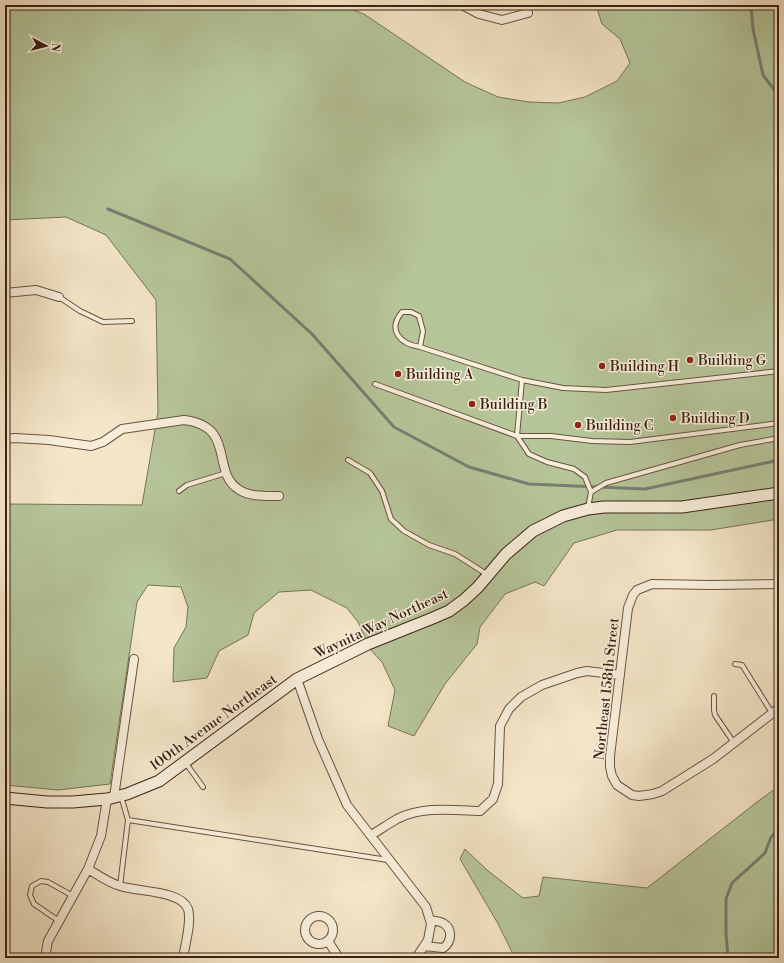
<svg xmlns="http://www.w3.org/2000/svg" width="784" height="963" viewBox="0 0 784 963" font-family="'Libre Bodoni',serif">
  <rect width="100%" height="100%" fill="#f4e6c8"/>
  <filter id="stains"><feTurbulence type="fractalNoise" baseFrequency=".005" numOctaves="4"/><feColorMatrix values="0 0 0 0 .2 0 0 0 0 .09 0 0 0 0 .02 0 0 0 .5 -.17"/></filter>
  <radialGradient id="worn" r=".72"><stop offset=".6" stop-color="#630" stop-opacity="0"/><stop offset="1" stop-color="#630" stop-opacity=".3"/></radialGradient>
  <!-- green -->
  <path fill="#b6c69a" stroke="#787457" d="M 5,5 L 340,5 L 364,14 L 465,82 L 498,97 L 529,102 L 558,103 L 585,97 L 617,81 L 630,63 L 620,39 L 602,24 L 596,5 L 779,5 L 779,519 L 711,530 L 617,530 L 574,543 L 544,586 L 535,582 L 505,594 L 480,627 L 477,644 L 445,684 L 414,736 L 388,726 L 395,690 L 382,662 L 366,645 L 368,644 L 358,622 L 347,608 L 311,590 L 279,592 L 254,613 L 248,635 L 219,651 L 207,678 L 173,682 L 174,648 L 186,627 L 188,607 L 181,587 L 148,585 L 137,602 L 110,784 L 58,790 L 5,785 L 5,504 L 142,505 L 158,412 L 156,300 L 106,235 L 66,217 L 5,220 Z
    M 779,786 L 779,958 L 515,958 L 497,922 L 460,859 L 465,849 L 487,870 L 523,898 L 539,896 L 543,877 L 647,888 L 757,802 Z"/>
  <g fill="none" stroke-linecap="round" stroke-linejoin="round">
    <!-- stream -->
    <path stroke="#758073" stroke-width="3" d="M 751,5 L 753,29 L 763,75 L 779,96
      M 108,209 L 230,259 L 312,334 L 394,427 L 469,467 L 529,484 L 645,489 L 779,460
      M 728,958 L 726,933 L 726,899 L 732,883 L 765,853 L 771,837 L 779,829"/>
    <!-- lane casing -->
    <g stroke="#695241" stroke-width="6">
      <path id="lane" d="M 59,297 L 80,311 L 103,322 L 132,321
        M 420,347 L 423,331 L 419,316 L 411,312 L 402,312 C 387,330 400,344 420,347 L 522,380 L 563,388 L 606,390 L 779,371
        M 522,380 L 517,436 L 529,454 L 547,462 L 574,469 L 585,477 L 591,492 L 588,508
        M 375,384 L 517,436 L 551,436 L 592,441 L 630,442 L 779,423
        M 348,460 L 370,473 L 382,491 L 391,519 L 404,531 L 429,545 L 455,554 L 488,575
        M 179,491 L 187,485 L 226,473
        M 591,492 L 606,483 L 740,445 L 779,438
        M 735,664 L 742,665 L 772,713
        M 714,696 L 714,710 L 715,715 L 734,743
        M 185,762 L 203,787
        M 128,820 L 388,860
        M 120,886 L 128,820 L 121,796
        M 59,921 L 34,904 L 30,895 L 32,886 L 41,881 L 48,882 L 73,896"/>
    </g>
    <!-- street casing -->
    <g stroke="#695241" stroke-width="10">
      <path id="street" d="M 462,5 L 479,14 L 502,20 L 528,13
        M 5,293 L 36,290 L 59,297
        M 5,439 L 15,438 L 49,440 L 91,446 L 103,442 L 122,429 L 184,420 C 236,426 211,471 238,489 C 249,497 266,496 279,496
        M 779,584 L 710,585 L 652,584 L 637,590 L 633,595 L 628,608 L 610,756 L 610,767 L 612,776 L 617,785 L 632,795 L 639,796 L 653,794 L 662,791 L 713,759 L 779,708
        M 297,679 L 318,739 L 347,805 L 426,907 L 431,924 L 428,940 L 416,958
        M 114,797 L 134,659
        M 371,835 C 380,830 388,824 397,819 C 422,806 453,810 480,811 L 493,799 L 498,784 L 500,726 L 509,709 L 521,697 L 542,685 L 577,673 L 587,671 L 620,675
        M 88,869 C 98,875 109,883 120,886 C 137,892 181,890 188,909 C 192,921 185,945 183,958
        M305 930a14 14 0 1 1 28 0a14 14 0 1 1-28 0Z
        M 328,941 L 339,958
        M 424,946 L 443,948 C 452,942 453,929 443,923 C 439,921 434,921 430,920
        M 45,958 L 48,941 L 88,869 L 101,836 L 107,799"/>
    </g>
    <!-- secondary casing -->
    <g stroke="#3b2114" stroke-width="13">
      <path id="secondary" d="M 5,798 L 47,802 L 73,802 L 107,799 L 127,794 L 159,781 L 297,679 L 368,644 L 433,618 L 449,611 L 464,600 L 478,587 L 506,554 L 533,531 L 563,516 L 588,509 L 604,507 L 682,507 L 779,493"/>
    </g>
    <!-- lane -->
    <use href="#lane" stroke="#f8efdb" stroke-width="4"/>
    <!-- street -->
    <use href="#street" stroke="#f8efdb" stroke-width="8"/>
    <!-- secondary -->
    <use href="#secondary" stroke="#f8efdb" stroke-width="11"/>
  </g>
  <!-- markers -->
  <g fill="#8f2418" stroke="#f8efdb" stroke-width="1.5">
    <circle cx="690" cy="360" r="4"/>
    <circle cx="602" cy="366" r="4"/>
    <circle cx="398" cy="374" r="4"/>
    <circle cx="472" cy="404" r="4"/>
    <circle cx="673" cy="418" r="4"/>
    <circle cx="578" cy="425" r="4"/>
  </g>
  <g text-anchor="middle" stroke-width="3" stroke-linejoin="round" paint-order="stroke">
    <!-- poi labels -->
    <g font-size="14" fill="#3b2114" stroke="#f8efdb" text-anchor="start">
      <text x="698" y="365">Building G</text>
      <text x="610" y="371">Building H</text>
      <text x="406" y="379">Building A</text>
      <text x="480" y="409">Building B</text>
      <text x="681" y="423">Building D</text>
      <text x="586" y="430">Building C</text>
    </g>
    <!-- street labels -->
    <g font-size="14" fill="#3b2114" stroke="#f8efdb">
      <text transform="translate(381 623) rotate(-25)" y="5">Waynita Way Northeast</text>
      <text transform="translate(606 689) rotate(-84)" y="5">Northeast 158th Street</text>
      <text transform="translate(213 722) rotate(-36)" y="5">100th Avenue Northeast</text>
    </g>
  </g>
  <!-- margin -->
  <rect width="784" height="963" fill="none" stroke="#f4e6c8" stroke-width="20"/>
  <rect x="6" y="6" width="772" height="951" fill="none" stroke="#3b2114" stroke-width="2"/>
  <rect x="10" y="10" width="764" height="943" fill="none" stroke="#3b2114"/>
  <!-- north arrow -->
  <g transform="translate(46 46) rotate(97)" stroke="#f8efdb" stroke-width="3" paint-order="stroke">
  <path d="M0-3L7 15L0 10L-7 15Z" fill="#3b2114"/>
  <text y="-6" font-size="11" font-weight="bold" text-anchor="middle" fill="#3b2114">N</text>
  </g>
  <rect width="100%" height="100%" filter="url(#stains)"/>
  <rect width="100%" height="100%" fill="url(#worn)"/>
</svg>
